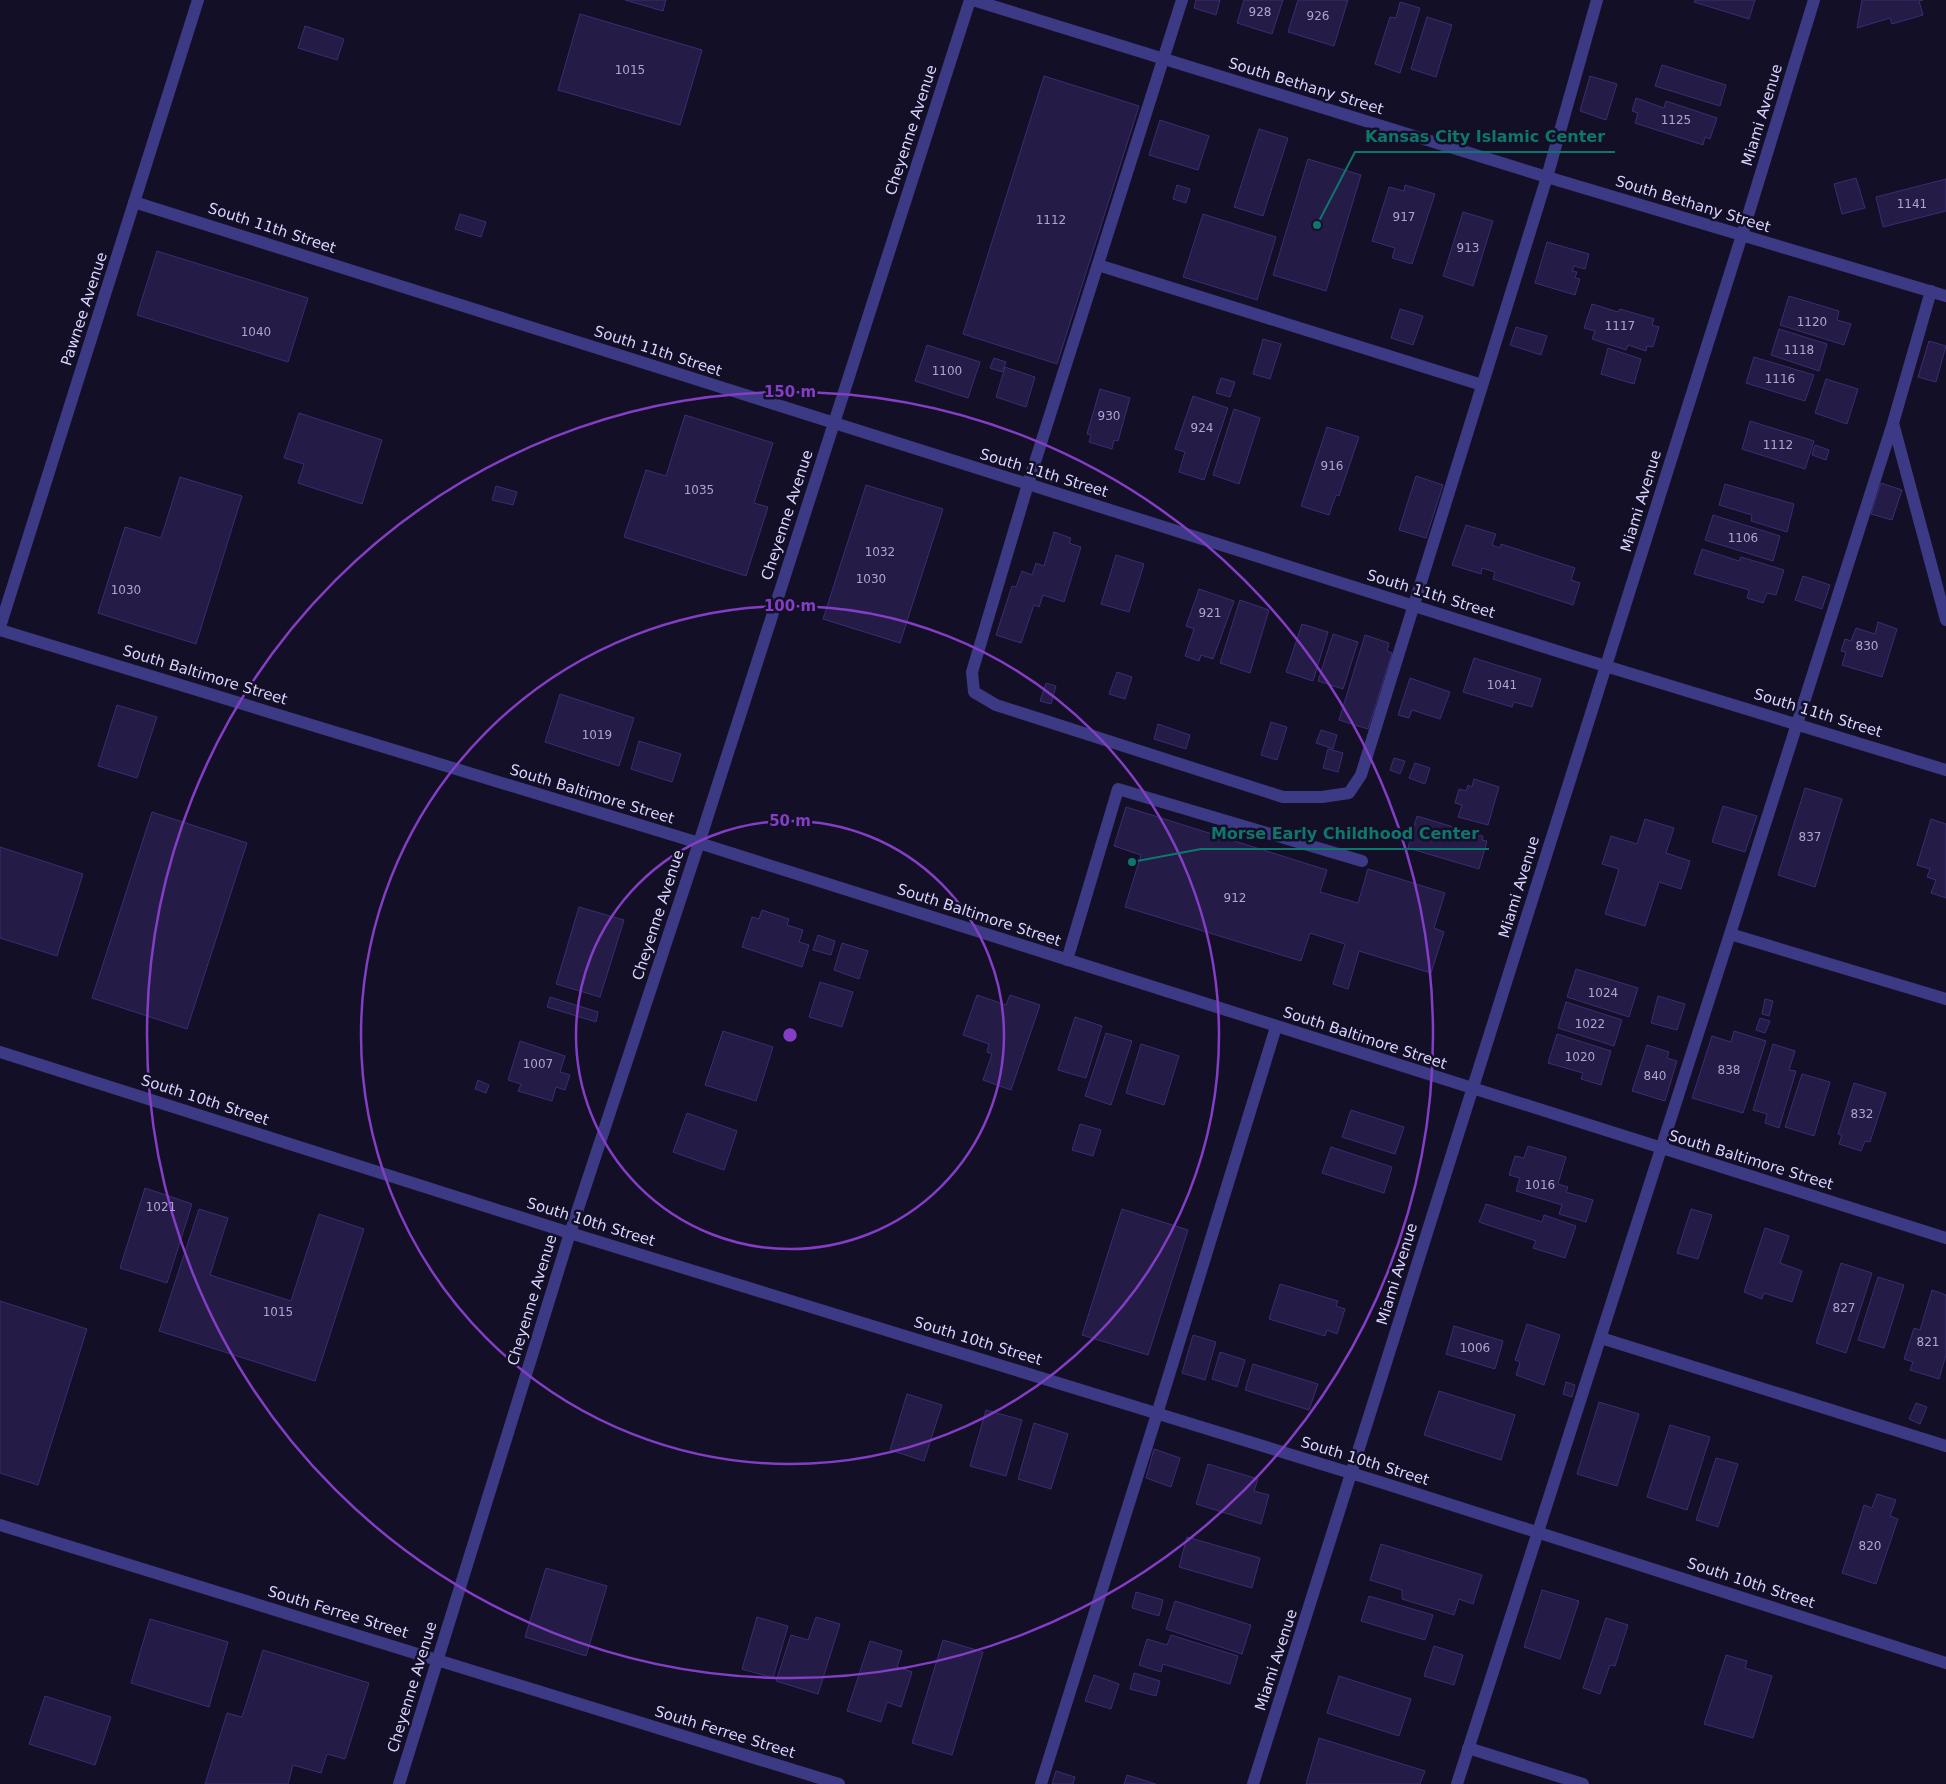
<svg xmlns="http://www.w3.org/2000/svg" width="1946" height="1784" viewBox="0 0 1946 1784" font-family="'DejaVu Sans',sans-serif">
  <rect width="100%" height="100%" fill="#130f26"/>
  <!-- building -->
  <path fill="#241b47" stroke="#3b2d73" d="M 625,0 L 666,0 L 663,11 Z
    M 1196,0 L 1220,0 L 1216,15 L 1194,8 Z
    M 1244,0 L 1283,0 L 1272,34 L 1237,23 Z
    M 1298,0 L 1348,0 L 1334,46 L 1288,32 Z
    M 1695,0 L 1755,0 L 1749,19 L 1694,2 Z
    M 1862,0 L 1923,0 L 1919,1 L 1923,15 L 1892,24 L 1890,18 L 1857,28 Z
    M 1400,2 L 1420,8 L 1400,73 L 1375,64 L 1390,17 L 1396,18 Z
    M 580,14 L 702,50 L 680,125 L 558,90 Z
    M 1427,17 L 1452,25 L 1436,77 L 1411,69 Z
    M 305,26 L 344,39 L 337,60 L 298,48 Z
    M 1662,65 L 1726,85 L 1720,106 L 1655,86 Z
    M 1044,76 L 1139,106 L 1057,364 L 963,334 Z
    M 1590,76 L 1617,84 L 1606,120 L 1580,111 Z
    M 1636,98 L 1664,108 L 1666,101 L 1717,118 L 1710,139 L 1705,137 L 1703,145 L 1635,123 L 1638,113 L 1632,111 Z
    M 1160,120 L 1209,136 L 1198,170 L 1149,155 Z
    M 1259,129 L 1288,138 L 1263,216 L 1234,207 Z
    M 1308,159 L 1361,175 L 1326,291 L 1273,275 Z
    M 1856,178 L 1865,208 L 1842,214 L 1834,184 Z
    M 1946,179 L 1946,211 L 1883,227 L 1876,197 Z
    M 1177,185 L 1190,189 L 1186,203 L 1173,199 Z
    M 1405,185 L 1435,194 L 1412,264 L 1392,258 L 1395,248 L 1372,241 L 1389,187 L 1404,191 Z
    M 1463,212 L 1493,221 L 1473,286 L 1443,276 Z
    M 460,214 L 486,222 L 481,237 L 455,229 Z
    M 1203,214 L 1276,237 L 1257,300 L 1183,277 Z
    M 1547,242 L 1589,254 L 1585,269 L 1574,266 L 1572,271 L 1577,272 L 1575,278 L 1580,279 L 1575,295 L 1535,283 Z
    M 157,251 L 308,298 L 288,362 L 137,315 Z
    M 1789,296 L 1839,311 L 1837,320 L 1851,324 L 1844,345 L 1780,325 Z
    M 1592,304 L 1618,312 L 1620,309 L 1654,319 L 1652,325 L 1659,327 L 1653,347 L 1647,346 L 1646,351 L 1628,345 L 1626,350 L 1592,339 L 1595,331 L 1584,328 Z
    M 1400,309 L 1423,316 L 1413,345 L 1391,338 Z
    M 1516,327 L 1547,336 L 1541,355 L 1510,345 Z
    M 1779,329 L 1827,344 L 1819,371 L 1771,355 Z
    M 1263,339 L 1281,344 L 1270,379 L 1253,374 Z
    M 1929,341 L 1946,346 L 1936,382 L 1918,377 Z
    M 927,345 L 980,362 L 968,398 L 915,381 Z
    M 1608,348 L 1641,359 L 1634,384 L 1601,374 Z
    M 1754,357 L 1814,375 L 1805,401 L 1746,383 Z
    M 994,358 L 1006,362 L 1002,372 L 990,368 Z
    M 1005,367 L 1035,377 L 1026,407 L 996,397 Z
    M 1221,378 L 1235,382 L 1230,397 L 1216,393 Z
    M 1826,379 L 1858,389 L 1847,424 L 1815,413 Z
    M 1100,389 L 1130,398 L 1118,441 L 1114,440 L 1112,449 L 1089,442 L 1091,435 L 1087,434 Z
    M 1193,396 L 1228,408 L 1204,480 L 1179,472 L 1185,452 L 1175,449 Z
    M 1234,409 L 1260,418 L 1239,484 L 1213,475 Z
    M 299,413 L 382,440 L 362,504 L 298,483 L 304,464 L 284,458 Z
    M 685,415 L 773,443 L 754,503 L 768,507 L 746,576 L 624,537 L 646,470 L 666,476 Z
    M 1750,421 L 1814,441 L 1805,469 L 1742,449 Z
    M 1327,427 L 1359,437 L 1339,496 L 1336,495 L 1329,515 L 1301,506 Z
    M 1815,445 L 1829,450 L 1826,460 L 1812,455 Z
    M 1416,476 L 1443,485 L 1426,538 L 1399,530 Z
    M 180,477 L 242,496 L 196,644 L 98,613 L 125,527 L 161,538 Z
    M 1881,483 L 1902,490 L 1892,520 L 1871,514 Z
    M 1725,484 L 1794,504 L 1787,532 L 1751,521 L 1752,515 L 1719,505 Z
    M 866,485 L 943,509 L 900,643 L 823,619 Z
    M 496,486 L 517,492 L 513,505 L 492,500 Z
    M 1713,515 L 1780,536 L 1773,561 L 1705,540 Z
    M 1466,525 L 1496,534 L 1492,545 L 1500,548 L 1501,544 L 1575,568 L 1571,580 L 1580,583 L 1573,605 L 1493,579 L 1495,572 L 1482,568 L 1481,574 L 1452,565 Z
    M 1054,532 L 1071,538 L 1069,543 L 1081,547 L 1064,602 L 1043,595 L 1039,607 L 1034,605 L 1021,643 L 996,635 L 1012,586 L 1016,587 L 1022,571 L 1032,575 L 1036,563 L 1044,566 Z
    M 1702,549 L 1739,561 L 1741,557 L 1784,570 L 1776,595 L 1767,593 L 1763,603 L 1747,598 L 1749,590 L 1694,574 Z
    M 1116,555 L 1144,564 L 1129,612 L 1101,604 Z
    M 1803,576 L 1830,585 L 1822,609 L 1795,600 Z
    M 1199,589 L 1234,601 L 1213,659 L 1201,655 L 1199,661 L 1185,656 L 1194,629 L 1186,626 Z
    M 1240,600 L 1269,610 L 1250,673 L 1220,663 Z
    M 1878,622 L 1897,629 L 1882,677 L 1842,665 L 1846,652 L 1841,651 L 1845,639 L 1851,641 L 1856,628 L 1875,634 Z
    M 1302,624 L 1328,632 L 1313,681 L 1286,672 Z
    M 1333,634 L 1358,642 L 1343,689 L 1318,681 Z
    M 1365,635 L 1389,643 L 1387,651 L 1392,653 L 1368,729 L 1339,720 Z
    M 1474,658 L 1541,679 L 1532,707 L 1514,702 L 1512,707 L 1463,692 Z
    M 1117,672 L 1132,677 L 1125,699 L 1109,694 Z
    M 1410,678 L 1450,692 L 1440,719 L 1412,710 L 1409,718 L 1398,715 Z
    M 1046,683 L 1056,686 L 1051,704 L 1040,701 Z
    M 560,694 L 634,718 L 619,766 L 545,742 Z
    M 117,705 L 157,717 L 137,778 L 98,766 Z
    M 1271,722 L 1287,727 L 1277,760 L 1261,755 Z
    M 1158,724 L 1190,735 L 1186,749 L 1154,739 Z
    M 1321,730 L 1337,735 L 1333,749 L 1316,743 Z
    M 639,741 L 681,754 L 672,782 L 631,769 Z
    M 1328,749 L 1343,753 L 1338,772 L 1323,768 Z
    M 1394,758 L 1405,761 L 1400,774 L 1390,770 Z
    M 1415,763 L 1430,768 L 1425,784 L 1409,778 Z
    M 1474,779 L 1499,787 L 1488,825 L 1458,817 L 1462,805 L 1455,803 L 1459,789 L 1466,791 L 1468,785 L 1472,787 Z
    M 1805,788 L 1842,799 L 1815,887 L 1778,875 Z
    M 1723,806 L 1757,816 L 1745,852 L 1712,842 Z
    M 1126,807 L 1327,870 L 1320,892 L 1358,903 L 1368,869 L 1445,893 L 1434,928 L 1444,932 L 1431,973 L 1359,951 L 1348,989 L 1333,984 L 1345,944 L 1310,933 L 1301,961 L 1125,907 L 1141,855 L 1114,846 Z
    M 152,812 L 247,843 L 187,1029 L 92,998 Z
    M 1417,816 L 1483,836 L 1482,840 L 1487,841 L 1479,869 L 1408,848 Z
    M 1645,819 L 1674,828 L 1666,853 L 1690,861 L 1681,889 L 1659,882 L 1645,926 L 1605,914 L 1619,869 L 1602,864 L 1611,836 L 1637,844 Z
    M 1931,819 L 1946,824 L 1946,898 L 1931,893 L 1936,880 L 1927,877 L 1930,869 L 1917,865 Z
    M 0,847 L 83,874 L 57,956 L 0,938 Z
    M 579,907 L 624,920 L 600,997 L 556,984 Z
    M 762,910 L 789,919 L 787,925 L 803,930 L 799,942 L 809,945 L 802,967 L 742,947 L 752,917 L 759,919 Z
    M 818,935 L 835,941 L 831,955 L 813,950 Z
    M 842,943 L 868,951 L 859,979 L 834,970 Z
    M 1576,969 L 1638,988 L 1629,1017 L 1567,997 Z
    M 820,982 L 853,992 L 842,1027 L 809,1017 Z
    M 977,995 L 1006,1005 L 1010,995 L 1040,1005 L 1011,1090 L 983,1080 L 992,1054 L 987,1052 L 989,1044 L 963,1035 Z
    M 1658,996 L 1685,1004 L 1677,1030 L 1651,1023 Z
    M 550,997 L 598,1012 L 596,1022 L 547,1007 Z
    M 1765,999 L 1773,1001 L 1769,1016 L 1762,1014 Z
    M 1566,1002 L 1622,1020 L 1614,1046 L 1558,1028 Z
    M 1075,1017 L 1102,1026 L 1086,1078 L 1058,1070 Z
    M 1760,1018 L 1770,1021 L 1765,1033 L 1756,1030 Z
    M 723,1031 L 773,1047 L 756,1101 L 705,1085 Z
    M 1734,1031 L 1766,1041 L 1743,1113 L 1692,1098 L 1712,1036 L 1731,1042 Z
    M 1106,1033 L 1132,1041 L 1111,1105 L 1085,1096 Z
    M 1557,1034 L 1611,1051 L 1601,1085 L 1581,1079 L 1583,1073 L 1548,1063 Z
    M 520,1041 L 565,1056 L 560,1072 L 570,1075 L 565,1090 L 556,1087 L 552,1101 L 518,1091 L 521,1084 L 508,1080 Z
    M 1141,1044 L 1179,1056 L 1164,1105 L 1126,1093 Z
    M 1773,1044 L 1795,1051 L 1789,1070 L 1796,1071 L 1779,1128 L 1765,1123 L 1767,1114 L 1753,1110 Z
    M 1647,1045 L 1669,1052 L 1667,1058 L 1677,1061 L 1665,1101 L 1632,1091 Z
    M 1802,1074 L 1830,1082 L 1814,1136 L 1785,1127 Z
    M 478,1080 L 489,1085 L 486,1093 L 475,1089 Z
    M 1854,1083 L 1886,1093 L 1870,1142 L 1865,1141 L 1861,1151 L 1839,1144 L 1842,1135 L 1838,1134 Z
    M 1351,1110 L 1404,1127 L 1395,1154 L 1342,1137 Z
    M 687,1113 L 737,1131 L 724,1170 L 673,1152 Z
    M 1080,1124 L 1101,1130 L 1093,1156 L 1072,1150 Z
    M 1528,1146 L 1566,1157 L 1558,1184 L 1568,1187 L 1566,1192 L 1593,1200 L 1586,1222 L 1559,1214 L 1562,1205 L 1516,1191 L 1520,1178 L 1509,1175 L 1515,1156 L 1524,1158 Z
    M 1331,1147 L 1392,1167 L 1384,1193 L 1322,1173 Z
    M 145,1188 L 192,1204 L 167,1283 L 120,1268 Z
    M 1486,1204 L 1542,1222 L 1544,1215 L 1576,1226 L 1565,1258 L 1533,1248 L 1536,1241 L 1479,1222 Z
    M 199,1209 L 228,1218 L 210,1275 L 291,1301 L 319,1214 L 364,1229 L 315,1381 L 159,1331 Z
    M 1122,1209 L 1188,1230 L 1148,1355 L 1082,1335 Z
    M 1691,1209 L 1712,1215 L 1698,1259 L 1677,1253 Z
    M 1765,1228 L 1789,1236 L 1780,1263 L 1802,1271 L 1792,1302 L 1764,1293 L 1762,1299 L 1744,1292 Z
    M 1841,1263 L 1872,1273 L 1846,1353 L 1816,1343 Z
    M 1878,1277 L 1904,1285 L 1884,1348 L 1858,1340 Z
    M 1280,1284 L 1338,1301 L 1336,1306 L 1345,1309 L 1337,1334 L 1327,1330 L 1325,1336 L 1269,1319 Z
    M 1932,1290 L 1946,1295 L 1946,1355 L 1939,1379 L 1910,1370 L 1913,1362 L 1904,1359 L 1914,1328 L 1920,1330 Z
    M 0,1301 L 87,1329 L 38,1485 L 0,1473 Z
    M 1527,1324 L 1560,1335 L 1544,1385 L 1516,1375 L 1520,1362 L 1515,1360 Z
    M 1454,1326 L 1503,1341 L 1495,1369 L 1446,1354 Z
    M 1193,1335 L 1216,1342 L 1205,1380 L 1182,1373 Z
    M 1220,1352 L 1245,1360 L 1237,1387 L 1212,1379 Z
    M 1253,1364 L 1318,1384 L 1309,1410 L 1245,1390 Z
    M 1566,1382 L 1575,1385 L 1572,1397 L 1563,1394 Z
    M 1439,1391 L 1515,1415 L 1501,1460 L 1424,1435 Z
    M 907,1394 L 942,1405 L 924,1461 L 890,1450 Z
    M 1599,1402 L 1639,1414 L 1617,1486 L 1577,1474 Z
    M 1916,1403 L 1927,1407 L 1920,1424 L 1909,1419 Z
    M 986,1410 L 1022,1420 L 1006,1476 L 970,1466 Z
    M 1034,1423 L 1068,1434 L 1051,1489 L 1018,1479 Z
    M 1670,1425 L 1710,1437 L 1687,1510 L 1647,1497 Z
    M 1154,1449 L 1180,1458 L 1171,1487 L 1146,1478 Z
    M 1716,1458 L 1738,1464 L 1718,1527 L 1696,1520 Z
    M 1208,1464 L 1258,1479 L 1254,1491 L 1269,1495 L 1261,1524 L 1196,1504 Z
    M 1877,1494 L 1896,1500 L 1890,1516 L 1898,1519 L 1876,1584 L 1842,1573 L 1864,1505 L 1872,1508 Z
    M 1187,1537 L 1260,1558 L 1252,1588 L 1179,1567 Z
    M 1381,1544 L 1482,1575 L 1473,1604 L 1459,1599 L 1454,1615 L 1402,1599 L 1402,1590 L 1370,1580 Z
    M 546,1568 L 607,1586 L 586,1656 L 525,1637 Z
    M 1542,1590 L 1579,1601 L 1560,1659 L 1524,1647 Z
    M 1136,1592 L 1163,1600 L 1159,1616 L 1132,1608 Z
    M 1369,1596 L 1433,1615 L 1425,1640 L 1361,1621 Z
    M 1175,1601 L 1251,1625 L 1242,1654 L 1166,1629 Z
    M 757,1617 L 788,1626 L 773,1678 L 742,1669 Z
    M 816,1617 L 840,1624 L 818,1694 L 776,1681 L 791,1635 L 808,1640 Z
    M 1606,1618 L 1628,1625 L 1615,1666 L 1610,1665 L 1600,1694 L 1583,1688 Z
    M 150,1619 L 228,1642 L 209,1707 L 131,1683 Z
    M 1171,1635 L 1238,1656 L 1230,1684 L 1163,1664 L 1161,1672 L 1139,1665 L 1147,1639 L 1167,1645 Z
    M 943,1640 L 983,1652 L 952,1755 L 912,1743 Z
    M 870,1641 L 902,1651 L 897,1667 L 912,1672 L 901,1707 L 887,1702 L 881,1722 L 847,1711 Z
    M 1434,1646 L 1463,1655 L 1454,1685 L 1424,1676 Z
    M 263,1650 L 369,1683 L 345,1759 L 327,1754 L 321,1773 L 293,1765 L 288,1784 L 205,1784 L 227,1713 L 242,1717 Z
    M 1726,1655 L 1747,1661 L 1745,1668 L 1772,1676 L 1753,1738 L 1704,1724 Z
    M 1134,1673 L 1160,1681 L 1156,1696 L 1130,1689 Z
    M 1094,1675 L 1119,1684 L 1111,1709 L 1085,1701 Z
    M 1339,1676 L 1411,1699 L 1399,1736 L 1327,1713 Z
    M 45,1696 L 111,1717 L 95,1765 L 29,1744 Z
    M 1319,1738 L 1425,1771 L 1420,1784 L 1306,1784 Z
    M 1056,1771 L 1075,1777 L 1073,1784 L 1052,1784 Z
    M 1127,1775 L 1156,1784 L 1124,1784 Z"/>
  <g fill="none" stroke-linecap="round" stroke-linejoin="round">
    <!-- lane -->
    <path stroke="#3d3a85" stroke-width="12" d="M 1182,0 L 1028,484 L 972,672 L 974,692 L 996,705 L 1283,797 L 1322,797 L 1349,793 L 1361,775 L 1547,177 L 1597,0
      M 1098,265 L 1482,385
      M 1893,423 L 1946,620
      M 1730,934 L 1893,423 L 1931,291
      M 1067,960 L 1118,789 L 1362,861
      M 1601,1338 L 1946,1446
      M 1468,1748 L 1583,1784
      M 1041,1784 L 1157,1414 L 1276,1027
      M 1457,1784 L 1730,934 L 1946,999"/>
    <!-- street -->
    <path stroke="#3d3a85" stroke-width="12" d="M 973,0 L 1547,177 L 1946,296
      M 134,202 L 1576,657 L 1946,770
      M 0,627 L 198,0
      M 0,630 L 699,843 L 1946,1238
      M 0,1052 L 570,1233 L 1380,1482 L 1946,1663
      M 0,1525 L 839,1784
      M 399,1784 L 570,1233 L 699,843 L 970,0
      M 1253,1784 L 1742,235 L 1814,0"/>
  </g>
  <!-- distance rings -->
  <g fill="none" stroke="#843dc5" stroke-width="2.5">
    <circle cx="790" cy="1035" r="214"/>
    <circle cx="790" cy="1035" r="429"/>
    <circle cx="790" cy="1035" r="643"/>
  </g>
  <g text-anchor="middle" stroke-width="5" stroke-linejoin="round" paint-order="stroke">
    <!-- number labels -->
    <g font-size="12" fill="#aca6d1">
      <text x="1260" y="16">928</text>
      <text x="1318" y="20">926</text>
      <text x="630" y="74">1015</text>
      <text x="1676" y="124">1125</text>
      <text x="1912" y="208">1141</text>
      <text x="1404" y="221">917</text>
      <text x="1051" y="224">1112</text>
      <text x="1468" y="252">913</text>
      <text x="1812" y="326">1120</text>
      <text x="1620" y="330">1117</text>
      <text x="256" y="336">1040</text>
      <text x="1799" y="354">1118</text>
      <text x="947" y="375">1100</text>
      <text x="1780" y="383">1116</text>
      <text x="1109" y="420">930</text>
      <text x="1202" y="432">924</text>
      <text x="1778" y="449">1112</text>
      <text x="1332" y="470">916</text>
      <text x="699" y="494">1035</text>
      <text x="1743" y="542">1106</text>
      <text x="880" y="556">1032</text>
      <text x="871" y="583">1030</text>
      <text x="126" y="594">1030</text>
      <text x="1210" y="617">921</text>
      <text x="1867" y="650">830</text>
      <text x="1502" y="689">1041</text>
      <text x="597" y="739">1019</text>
      <text x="1810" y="841">837</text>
      <text x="1235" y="902">912</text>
      <text x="1603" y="997">1024</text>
      <text x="1590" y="1028">1022</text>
      <text x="1580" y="1061">1020</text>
      <text x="538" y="1068">1007</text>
      <text x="1729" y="1074">838</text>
      <text x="1655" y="1080">840</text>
      <text x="1862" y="1118">832</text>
      <text x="1540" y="1189">1016</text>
      <text x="161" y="1211">1021</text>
      <text x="1844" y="1312">827</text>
      <text x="278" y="1316">1015</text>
      <text x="1928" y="1346">821</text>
      <text x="1475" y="1352">1006</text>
      <text x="1870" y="1550">820</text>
    </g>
    <!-- street labels -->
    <g font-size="15" fill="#d9d4ff" stroke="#130f26">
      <text transform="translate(1306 86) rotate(17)" y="5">South Bethany Street</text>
      <text transform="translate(1762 115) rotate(-73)" y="5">Miami Avenue</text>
      <text transform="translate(911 130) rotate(-72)" y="5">Cheyenne Avenue</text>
      <text transform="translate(1693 204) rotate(17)" y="5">South Bethany Street</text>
      <text transform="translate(272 228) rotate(18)" y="5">South 11th Street</text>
      <text transform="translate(84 309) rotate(-72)" y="5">Pawnee Avenue</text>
      <text transform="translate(658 351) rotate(18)" y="5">South 11th Street</text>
      <text transform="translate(1044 473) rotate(17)" y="5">South 11th Street</text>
      <text transform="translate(1641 501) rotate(-73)" y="5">Miami Avenue</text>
      <text transform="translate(787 515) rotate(-72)" y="5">Cheyenne Avenue</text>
      <text transform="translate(1431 594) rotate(17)" y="5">South 11th Street</text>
      <text transform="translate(205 675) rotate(17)" y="5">South Baltimore Street</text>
      <text transform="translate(1818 713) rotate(17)" y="5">South 11th Street</text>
      <text transform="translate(592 794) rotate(17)" y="5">South Baltimore Street</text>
      <text transform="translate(1519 887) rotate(-73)" y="5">Miami Avenue</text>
      <text transform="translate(658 915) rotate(-72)" y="5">Cheyenne Avenue</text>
      <text transform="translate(979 915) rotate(18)" y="5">South Baltimore Street</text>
      <text transform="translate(1365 1038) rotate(18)" y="5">South Baltimore Street</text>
      <text transform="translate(205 1100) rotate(18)" y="5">South 10th Street</text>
      <text transform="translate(1751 1160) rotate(17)" y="5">South Baltimore Street</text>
      <text transform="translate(591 1222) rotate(17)" y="5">South 10th Street</text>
      <text transform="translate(1397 1274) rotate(-73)" y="5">Miami Avenue</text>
      <text transform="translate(532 1300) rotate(-73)" y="5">Cheyenne Avenue</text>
      <text transform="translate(978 1341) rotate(17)" y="5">South 10th Street</text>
      <text transform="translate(1365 1461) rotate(17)" y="5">South 10th Street</text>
      <text transform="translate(1751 1583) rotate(18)" y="5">South 10th Street</text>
      <text transform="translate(338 1612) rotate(17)" y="5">South Ferree Street</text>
      <text transform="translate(1276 1660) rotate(-72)" y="5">Miami Avenue</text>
      <text transform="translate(412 1687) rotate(-73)" y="5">Cheyenne Avenue</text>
      <text transform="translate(725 1732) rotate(17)" y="5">South Ferree Street</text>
    </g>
  </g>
  <circle cx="790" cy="1035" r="8" fill="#843dc5" stroke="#130f26" stroke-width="2.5"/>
  <g font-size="15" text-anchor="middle" font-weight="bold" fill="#843dc5" stroke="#130f26" stroke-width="5" stroke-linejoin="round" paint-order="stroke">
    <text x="790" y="397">150 m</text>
    <text x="790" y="611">100 m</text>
    <text x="790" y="826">50 m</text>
  </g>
  <!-- callouts -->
  <path fill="none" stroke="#0f766e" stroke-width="2" d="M1317 225L1355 152H1615M1132 862L1201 849H1489"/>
  <g fill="#0f766e" stroke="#130f26" stroke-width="2">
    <circle cx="1317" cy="225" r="5"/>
    <circle cx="1132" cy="862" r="5"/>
  </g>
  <g font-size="16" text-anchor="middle" font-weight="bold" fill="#0f766e" stroke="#130f26" stroke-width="5" stroke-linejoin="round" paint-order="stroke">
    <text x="1485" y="142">Kansas City Islamic Center</text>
    <text x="1345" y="839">Morse Early Childhood Center</text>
  </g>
</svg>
